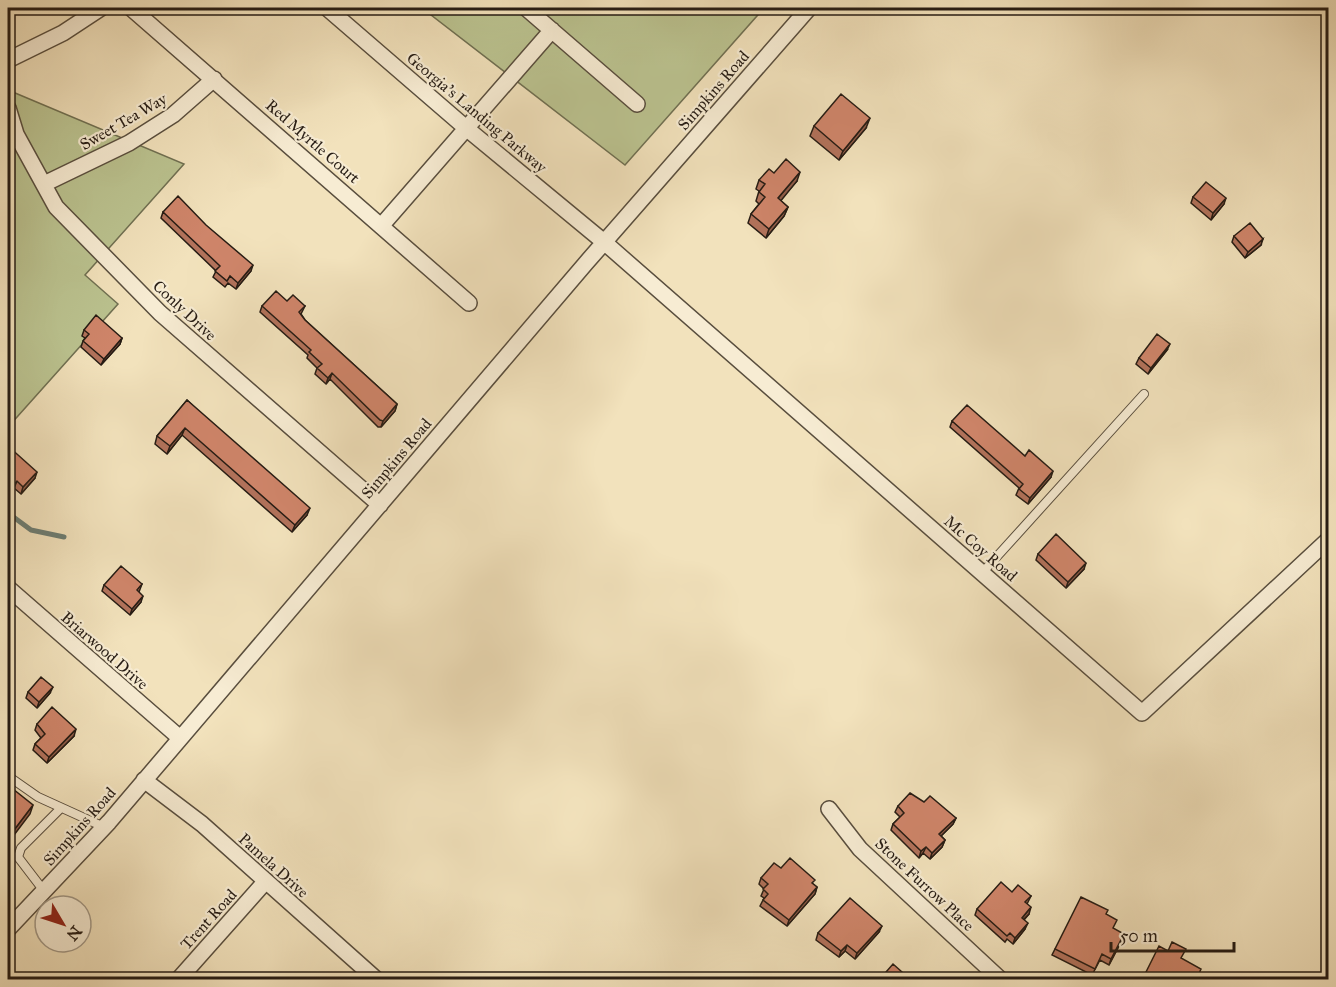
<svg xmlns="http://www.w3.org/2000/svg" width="1336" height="987" viewBox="0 0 1336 987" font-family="'IM FELL Great Primer',serif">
  <rect width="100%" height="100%" fill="#f2e2bc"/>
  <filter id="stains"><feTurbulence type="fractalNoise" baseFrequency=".00333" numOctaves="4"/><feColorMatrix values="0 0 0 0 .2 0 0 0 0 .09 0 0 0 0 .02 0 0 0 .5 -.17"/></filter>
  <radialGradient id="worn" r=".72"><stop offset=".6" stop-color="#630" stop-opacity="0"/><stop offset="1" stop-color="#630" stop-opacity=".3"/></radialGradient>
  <!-- green -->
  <path fill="#bbc390" stroke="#707052" stroke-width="1.5" d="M 422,8 L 764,8 L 625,165 Z
    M 8,90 L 184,164 L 85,275 L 118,304 L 9,426 Z"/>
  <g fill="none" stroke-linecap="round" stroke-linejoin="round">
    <!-- stream -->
    <path stroke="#6c7d73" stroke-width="5" d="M 8,513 L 31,530 L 64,537"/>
    <!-- lane casing -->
    <g stroke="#594e3e" stroke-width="10">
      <path id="lane" d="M 982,573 L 1144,394
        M 8,776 L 38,797 L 104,827
        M 44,891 L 18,857 L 21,848 L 61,808"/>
    </g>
    <!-- street casing -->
    <g stroke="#594e3e" stroke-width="18">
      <path id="street" d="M 131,8 L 469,303
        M 327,8 L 466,128 L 604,242 L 1142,713 L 1328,540
        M 526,8 L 637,104
        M 8,60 L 63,33 L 101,8
        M 8,108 L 16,134 L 56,207 L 160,313 L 380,505
        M 44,184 L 129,143 L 173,115 L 214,79
        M 382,225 L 552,30
        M 8,588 L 180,738
        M 144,780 L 202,824 L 377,980
        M 829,809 L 860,849 L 1001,980
        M 8,929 L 109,822 L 586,263 L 809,8
        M 178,980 L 265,882"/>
    </g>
    <!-- lane -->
    <use href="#lane" stroke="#f7ecd3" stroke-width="8"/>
    <!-- street -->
    <use href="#street" stroke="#f7ecd3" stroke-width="15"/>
  </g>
  <!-- wall -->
  <path fill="#b2725b" stroke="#261c14" stroke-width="1.5" d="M 1329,10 L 1329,22 L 1325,17 Z
    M 814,126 L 866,128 L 839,160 L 810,136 Z
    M 774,173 L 797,181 L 780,200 L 788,207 L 784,216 L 766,238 L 748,223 L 751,214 L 759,204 L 756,201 L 759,191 L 756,189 L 759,180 Z
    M 1193,197 L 1224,204 L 1211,220 L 1191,203 Z
    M 163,212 L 251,271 L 236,289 L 228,283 L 225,287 L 213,277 L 216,271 L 161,218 Z
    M 1234,236 L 1261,245 L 1245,258 L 1232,242 Z
    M 287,301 L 305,306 L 301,314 L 305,320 L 397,404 L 395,411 L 381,427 L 378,427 L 330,379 L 326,384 L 315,374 L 317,368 L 307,358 L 308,355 L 260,312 L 262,306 Z
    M 84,330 L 122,338 L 120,344 L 101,365 L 81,347 L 83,341 L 85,338 L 82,336 Z
    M 1167,350 L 1148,374 L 1136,364 L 1139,358 Z
    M 187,400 L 307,515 L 292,532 L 182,435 L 167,454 L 155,444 L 157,436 Z
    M 952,421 L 1025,456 L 1051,477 L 1028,504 L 1016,495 L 1019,488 L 950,427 Z
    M 8,446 L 35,478 L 21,494 L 14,488 L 10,493 L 8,491 Z
    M 1038,554 L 1084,569 L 1066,588 L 1036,560 Z
    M 142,584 L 139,592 L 141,602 L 130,615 L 102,591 L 104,585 Z
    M 28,692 L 50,693 L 37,708 L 26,698 Z
    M 37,724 L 74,736 L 47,763 L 33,750 L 35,744 L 41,738 L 35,730 Z
    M 924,802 L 956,818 L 953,824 L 941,836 L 945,840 L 942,847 L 930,859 L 923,853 L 919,858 L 891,830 L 893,824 L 900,817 L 895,812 L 898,806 Z
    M 781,868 L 813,884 L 817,887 L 815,894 L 787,926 L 760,906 L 764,898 L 761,896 L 764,889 L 759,884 L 761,878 Z
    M 1012,892 L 1031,896 L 1027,904 L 1029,914 L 1024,920 L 1025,929 L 1013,944 L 1007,939 L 1005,942 L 975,915 L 977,909 Z
    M 1106,914 L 1114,929 L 1122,940 L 1109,965 L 1100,960 L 1092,975 L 1052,955 L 1055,949 Z
    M 879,932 L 855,959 L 845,951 L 839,957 L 816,940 L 818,933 Z"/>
  <!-- shaded-wall -->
  <path fill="#915d4a" stroke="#261c14" stroke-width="1.5" d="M 870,118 L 866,128 L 839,160 L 843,151 Z
    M 800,172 L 797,181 L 775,208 L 778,198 Z
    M 1226,198 L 1224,204 L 1211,220 L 1213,213 Z
    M 788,207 L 784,216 L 766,238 L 769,229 Z
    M 1263,239 L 1261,245 L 1245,258 L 1248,252 Z
    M 253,265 L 251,271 L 236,289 L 238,283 Z
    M 122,338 L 120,344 L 101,365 L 104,359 Z
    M 1170,344 L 1167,350 L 1148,374 L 1151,368 Z
    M 332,373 L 330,379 L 326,384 L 328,378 Z
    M 397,404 L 395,411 L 381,427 L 383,421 Z
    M 185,428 L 182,435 L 167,454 L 170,446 Z
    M 1053,471 L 1051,477 L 1028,504 L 1030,498 Z
    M 37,472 L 35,478 L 21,494 L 23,487 Z
    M 17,481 L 14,488 L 10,493 L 12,487 Z
    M 310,508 L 307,515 L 292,532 L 295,525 Z
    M 1086,563 L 1084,569 L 1066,588 L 1068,582 Z
    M 143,596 L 141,602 L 130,615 L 132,609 Z
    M 53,687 L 50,693 L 37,708 L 39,702 Z
    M 76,729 L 74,736 L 47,763 L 49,757 Z
    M 33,805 L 30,814 L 8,843 L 8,838 Z
    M 956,818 L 953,824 L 936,841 L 939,834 Z
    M 945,840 L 942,847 L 930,859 L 932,853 Z
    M 926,847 L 923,853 L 919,858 L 921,851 Z
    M 817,887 L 815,894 L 787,926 L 789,920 Z
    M 1031,907 L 1029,914 L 1019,924 L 1022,918 Z
    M 1028,923 L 1025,929 L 1013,944 L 1015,938 Z
    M 882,926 L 879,932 L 855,959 L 857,953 Z
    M 1124,934 L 1122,940 L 1109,965 L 1111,959 Z
    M 847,945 L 845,951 L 839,957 L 841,951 Z"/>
  <!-- building -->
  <path fill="#cf856a" stroke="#261c14" stroke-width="1.5" d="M 841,94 L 870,118 L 843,151 L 814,126 Z
    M 786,159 L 800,172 L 778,198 L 788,207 L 769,229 L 751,214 L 765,197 L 759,192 L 765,184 L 759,180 L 769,169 L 774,173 Z
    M 1206,182 L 1226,198 L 1213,213 L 1193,197 Z
    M 178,196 L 206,225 L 253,265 L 238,283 L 230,276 L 227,281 L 215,271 L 220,266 L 163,212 Z
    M 1250,223 L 1263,239 L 1248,252 L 1234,236 Z
    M 276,291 L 287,301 L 293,295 L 305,306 L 299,312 L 305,320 L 397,404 L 383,421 L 380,420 L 332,373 L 328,378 L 317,368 L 322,364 L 309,352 L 311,350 L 262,306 Z
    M 96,315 L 122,338 L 104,359 L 83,341 L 89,334 L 84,330 Z
    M 1157,334 L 1170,344 L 1151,368 L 1139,358 Z
    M 187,400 L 310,508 L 295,525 L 185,428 L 170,446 L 157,436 Z
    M 967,405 L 1025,456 L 1029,450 L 1053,471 L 1030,498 L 1019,489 L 1023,484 L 952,421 Z
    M 8,446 L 37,472 L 23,487 L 17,481 L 12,487 L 8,483 Z
    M 1056,534 L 1086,563 L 1068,582 L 1038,554 Z
    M 121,566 L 142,584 L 137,590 L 143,596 L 132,609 L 104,585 Z
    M 41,677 L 53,687 L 39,702 L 28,692 Z
    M 52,707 L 76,729 L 49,757 L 35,744 L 45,734 L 37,724 Z
    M 13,789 L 33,805 L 8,838 L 8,796 Z
    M 910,793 L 924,802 L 930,796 L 956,818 L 939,834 L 945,840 L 932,853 L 926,847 L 921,851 L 893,824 L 904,813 L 898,806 Z
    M 790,858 L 815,880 L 812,883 L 817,887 L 789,920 L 763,900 L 768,894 L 763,889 L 768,884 L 761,878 L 774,863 L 781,868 Z
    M 1001,882 L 1012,892 L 1018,885 L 1031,896 L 1025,902 L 1031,907 L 1022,918 L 1028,923 L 1015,938 L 1010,933 L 1007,936 L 977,909 Z
    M 1081,897 L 1108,910 L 1106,914 L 1117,920 L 1113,928 L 1124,934 L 1111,959 L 1102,954 L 1095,969 L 1055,949 Z
    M 850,898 L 882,926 L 857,953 L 847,945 L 841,951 L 818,933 Z
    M 1172,942 L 1186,949 L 1181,958 L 1201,969 L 1196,980 L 1142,980 L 1159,946 L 1168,951 Z
    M 893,964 L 911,980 L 879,980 Z"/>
  <g text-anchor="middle" stroke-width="4.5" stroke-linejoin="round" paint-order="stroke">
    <!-- street labels -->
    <g font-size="16" fill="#261c14" stroke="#f7ecd3">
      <text transform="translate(713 90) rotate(-49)" y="6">Simpkins Road</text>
      <text transform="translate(477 112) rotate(40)" y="6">Georgia's Landing Parkway</text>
      <text transform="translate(123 121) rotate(-30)" y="6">Sweet Tea Way</text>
      <text transform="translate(313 141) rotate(41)" y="6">Red Myrtle Court</text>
      <text transform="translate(185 310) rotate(43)" y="6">Conly Drive</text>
      <text transform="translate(396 458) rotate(-50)" y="6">Simpkins Road</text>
      <text transform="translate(981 548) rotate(41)" y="6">Mc Coy Road</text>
      <text transform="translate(105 650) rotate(41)" y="6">Briarwood Drive</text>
      <text transform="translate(79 826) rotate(-48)" y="6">Simpkins Road</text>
      <text transform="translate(274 865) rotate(42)" y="6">Pamela Drive</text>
      <text transform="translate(925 884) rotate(43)" y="6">Stone Furrow Place</text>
      <text transform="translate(208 919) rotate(-48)" y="6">Trent Road</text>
    </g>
  </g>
  <!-- margin -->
  <rect width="1336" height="987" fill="none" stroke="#f2e2bc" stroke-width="30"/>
  <rect x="9" y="9" width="1318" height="969" fill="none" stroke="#261c14" stroke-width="3"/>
  <rect x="15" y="15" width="1306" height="957" fill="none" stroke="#261c14" stroke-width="1.5"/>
  <!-- north arrow -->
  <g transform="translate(63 924) rotate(129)"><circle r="28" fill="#f7ecd3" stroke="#a39987" stroke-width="1.5"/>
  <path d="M0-4.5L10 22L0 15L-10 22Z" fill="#8f2418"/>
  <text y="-9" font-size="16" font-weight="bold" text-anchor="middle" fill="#261c14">N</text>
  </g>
  <!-- scale -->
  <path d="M1111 942v9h123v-9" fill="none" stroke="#261c14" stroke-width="3"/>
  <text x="1120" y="942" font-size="18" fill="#261c14" stroke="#f7ecd3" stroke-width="4.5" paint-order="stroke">50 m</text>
  <rect width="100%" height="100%" filter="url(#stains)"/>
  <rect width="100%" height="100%" fill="url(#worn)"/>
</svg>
